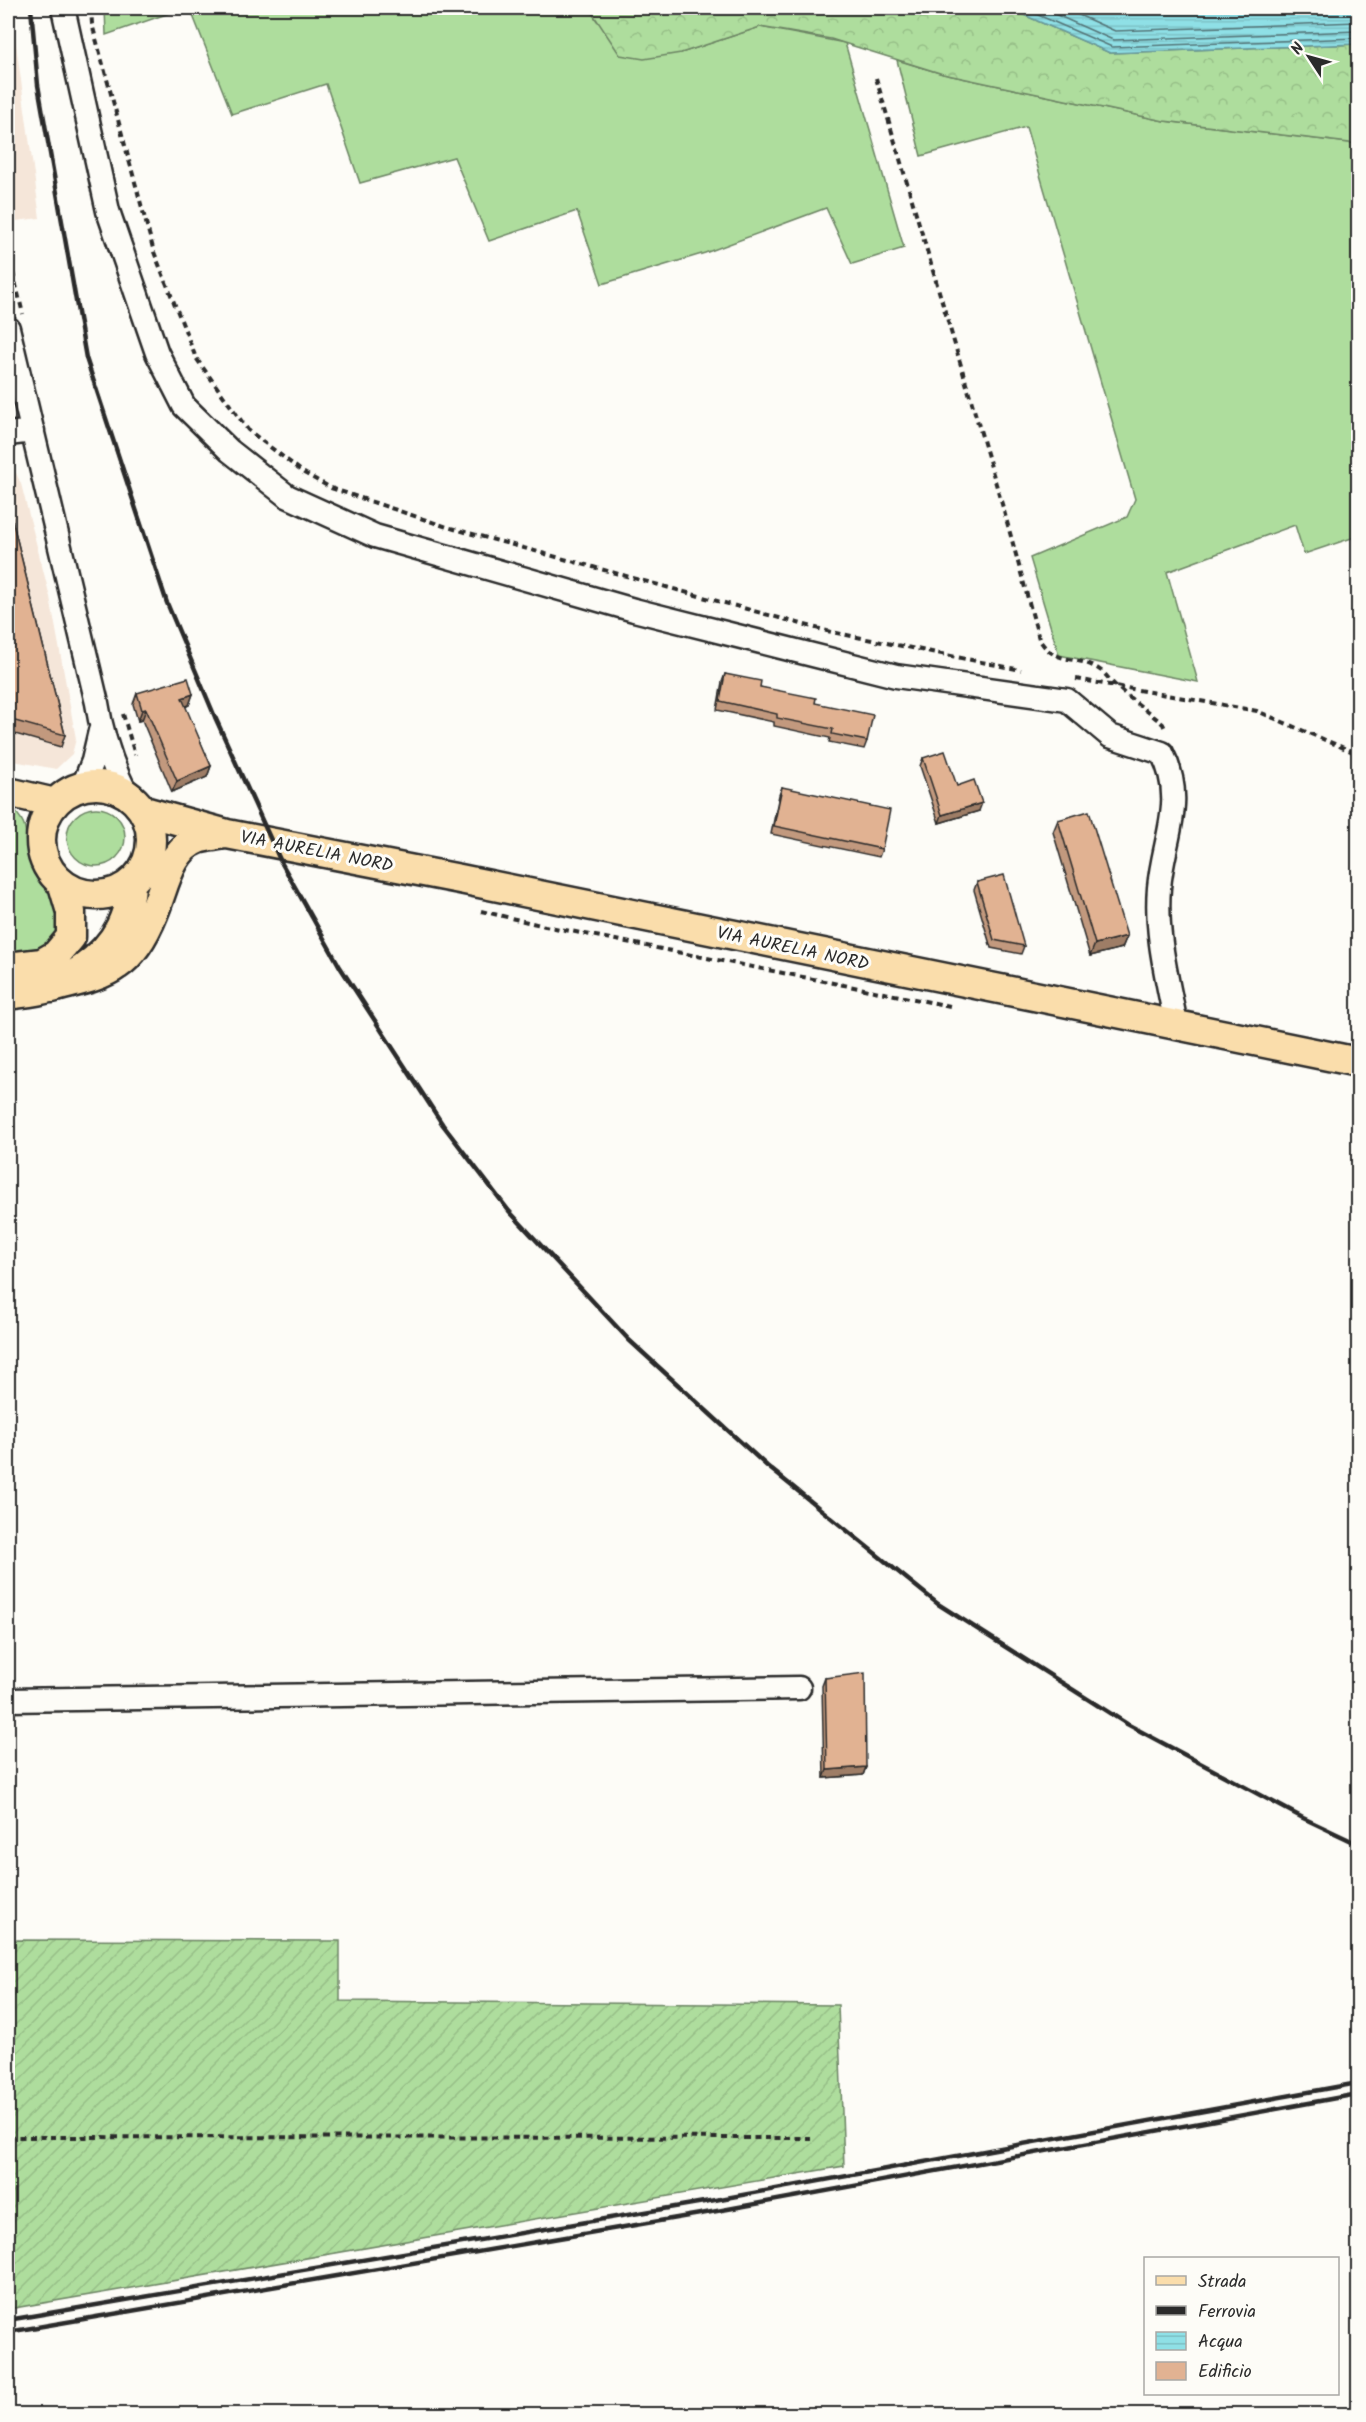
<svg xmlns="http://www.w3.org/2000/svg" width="1366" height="2422" viewBox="0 0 1366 2422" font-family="Kalam,sans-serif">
  <defs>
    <pattern id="forest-crowns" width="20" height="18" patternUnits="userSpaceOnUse" patternTransform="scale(1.5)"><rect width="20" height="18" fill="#aedd9d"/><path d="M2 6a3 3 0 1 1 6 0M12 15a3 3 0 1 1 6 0" fill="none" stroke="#96be87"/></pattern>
    <pattern id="garden-furrows" width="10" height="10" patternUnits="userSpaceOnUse" patternTransform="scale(1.5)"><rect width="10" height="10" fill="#aedd9d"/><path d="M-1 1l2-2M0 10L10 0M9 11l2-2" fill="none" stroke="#96be87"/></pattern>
    <pattern id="water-rules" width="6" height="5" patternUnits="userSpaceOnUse" patternTransform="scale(1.5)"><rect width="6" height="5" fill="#8fe0e6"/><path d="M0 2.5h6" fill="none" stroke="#7cc0c5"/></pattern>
  </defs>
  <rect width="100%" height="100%" fill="#fdfcf7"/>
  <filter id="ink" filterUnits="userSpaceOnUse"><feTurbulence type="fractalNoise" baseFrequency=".0167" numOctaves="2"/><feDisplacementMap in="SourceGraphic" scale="12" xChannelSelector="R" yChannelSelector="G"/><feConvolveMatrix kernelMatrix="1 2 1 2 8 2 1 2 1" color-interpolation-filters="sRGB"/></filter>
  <g filter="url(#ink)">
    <!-- built -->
    <path fill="#f5e6d9" d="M 8,8 L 11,8 L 40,218 L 8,222 Z
      M 8,465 L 16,473 L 21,484 L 50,597 L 76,739 L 72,754 L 56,769 L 8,760 Z"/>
    <!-- grass -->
    <path fill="#aedd9d" stroke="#6c8464" stroke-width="1.5" d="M 105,8 L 184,8 L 106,35 Z
      M 190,8 L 589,8 L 597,21 L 681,53 L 760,27 L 845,43 L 904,248 L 852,264 L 826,208 L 705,253 L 602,284 L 577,211 L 489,241 L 454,157 L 360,183 L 326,84 L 232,114 Z
      M 897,60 L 943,74 L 1164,121 L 1358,144 L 1358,536 L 1304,554 L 1295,525 L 1167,572 L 1198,682 L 1059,655 L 1030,558 L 1127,517 L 1135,499 L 1026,127 L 921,156 Z
      M 8,805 C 36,828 20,838 31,864 C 38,877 47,887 55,899 C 58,906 60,915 62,922 L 50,950 L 8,961 Z
      M67 837a29 29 0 1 1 58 0a29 29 0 1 1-58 0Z"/>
    <!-- forest -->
    <path fill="url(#forest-crowns)" stroke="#6c8464" stroke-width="1.5" d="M 589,8 L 1008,8 L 1110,53 L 1358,44 L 1358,144 L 1164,121 L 943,74 L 831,39 L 760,27 L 681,53 L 644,59 L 620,55 Z"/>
    <!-- garden -->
    <path fill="url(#garden-furrows)" stroke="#6c8464" stroke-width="1.5" d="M 8,1940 L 340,1941 L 340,2001 L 838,2005 L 844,2166 L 8,2309 Z"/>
    <!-- water -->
    <path fill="url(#water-rules)" stroke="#67989b" stroke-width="1.5" d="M 1008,8 L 1358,8 L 1358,44 L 1110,53 Z"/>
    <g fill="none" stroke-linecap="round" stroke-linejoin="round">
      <!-- shore -->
      <path stroke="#537376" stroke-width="1.5" d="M 1022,8 L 1112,47 L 1358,38
        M 1041,8 L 1113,40 L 1358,31
        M 1063,8 L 1115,31 L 1358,22"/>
      <!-- minor casing -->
      <g stroke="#2b2b2b" stroke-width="27">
        <path id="minor" d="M 63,8 L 108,211 L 157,353 L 184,406 L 230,451 L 287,496 L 375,536 L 634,610 L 896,676 L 1067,700 L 1110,736 L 1162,753 C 1187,801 1163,839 1159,888 C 1155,934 1168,981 1176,1025
          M 8,328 L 97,703 C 102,736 111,763 126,793
          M 8,434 L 33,431
          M 83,786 L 93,761 L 100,731
          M 8,1700 L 799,1688"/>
      </g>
      <!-- major casing -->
      <g stroke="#2b2b2b" stroke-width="33">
        <path id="major" d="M41 840a55 55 0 1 1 110 0a55 55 0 1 1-110 0Z
          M 8,792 L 55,803
          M 144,811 L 227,834 L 460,879 L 1358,1062
          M 8,967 L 42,963 L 56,955 L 71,937 L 71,912 L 63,885
          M 52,988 C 72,982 100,978 117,965 C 135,953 146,932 154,912 C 164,889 170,849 198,839 C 206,836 217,836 225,834
          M 8,995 C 21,993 36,992 49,988 C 57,986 64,981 70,977 C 107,955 129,927 131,884"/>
      </g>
      <!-- path -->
      <path stroke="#2b2b2b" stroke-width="4" stroke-dasharray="6 4.5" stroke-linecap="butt" d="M 91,8 L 92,24 L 154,252 L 196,358 L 248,430 L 304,473 L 331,488 L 447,527 L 827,631 L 1021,670
        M 876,78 L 1004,511 L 1039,639 C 1055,665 1073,655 1095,667 C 1104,671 1108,679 1116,686 C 1130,699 1148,711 1163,724 L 1166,731
        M 8,252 L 23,314
        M 1076,679 L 1257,711 L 1358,754
        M 123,714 L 135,755
        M 481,911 L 545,926 L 950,1006
        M 8,2137 L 811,2138"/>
      <!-- minor -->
      <use href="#minor" stroke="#fdfcf7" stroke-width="22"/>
      <!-- major -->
      <use href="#major" stroke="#faddab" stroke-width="28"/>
      <!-- rail -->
      <path stroke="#2b2b2b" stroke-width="4.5" d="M 31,8 L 38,85 L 86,358 L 167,603 L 215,717 L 281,862 L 340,967 L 443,1125 L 509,1211 L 629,1340 L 767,1466 L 938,1604 L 1127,1724 L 1303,1818 L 1358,1844
        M 8,2320 L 704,2202 L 1358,2083
        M 8,2332 L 706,2213 L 1358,2094"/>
    </g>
    <!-- wall -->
    <path fill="#c2997e" stroke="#2b2b2b" stroke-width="1.5" d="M 8,503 L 65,735 L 61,747 L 8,732 Z
      M 725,674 L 760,687 L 815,703 L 867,741 L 864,749 L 829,742 L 830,738 L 774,726 L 774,722 L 717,710 L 722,682 Z
      M 137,693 L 193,694 L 189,705 L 185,707 L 211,766 L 207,777 L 172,792 L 142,720 L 138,721 L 133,704 Z
      M 923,758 L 957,786 L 979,811 L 939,823 L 920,766 Z
      M 782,787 L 882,849 L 879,857 L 771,834 L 779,795 Z
      M 1058,820 L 1127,936 L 1122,948 L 1090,956 L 1053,832 Z
      M 977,882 L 1024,946 L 1021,954 L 991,948 L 974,890 Z
      M 825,1678 L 866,1767 L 863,1775 L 824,1778 L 822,1686 Z"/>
    <!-- shaded-wall -->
    <path fill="#9e7d66" stroke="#2b2b2b" stroke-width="1.5" d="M 193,694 L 189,705 L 178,709 L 182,698 Z
      M 146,709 L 142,720 L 138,721 L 142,710 Z
      M 211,766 L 207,777 L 172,792 L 177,781 Z
      M 982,803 L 979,811 L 939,823 L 942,815 Z
      M 1127,936 L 1122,948 L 1090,956 L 1095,944 Z
      M 866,1767 L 863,1775 L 824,1778 L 827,1770 Z"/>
    <!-- building -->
    <path fill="#e1b292" stroke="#2b2b2b" stroke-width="1.5" d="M 8,503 L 65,735 L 8,719 Z
      M 725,674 L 761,681 L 760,687 L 816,698 L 815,703 L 873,715 L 867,741 L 832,734 L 833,729 L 777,718 L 777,714 L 720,701 Z
      M 188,678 L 193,694 L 182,698 L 211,766 L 177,781 L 146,709 L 142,710 L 137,693 Z
      M 945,751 L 957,786 L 974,780 L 982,803 L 942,815 L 923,758 Z
      M 782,787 L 890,810 L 882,849 L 774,826 Z
      M 1089,811 L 1127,936 L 1095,944 L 1058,820 Z
      M 1004,875 L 1024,946 L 994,940 L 977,882 Z
      M 865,1673 L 866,1767 L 827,1770 L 825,1678 Z"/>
  </g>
  <g text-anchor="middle" stroke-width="6" stroke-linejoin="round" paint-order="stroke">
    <!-- street labels -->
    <g font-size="18" fill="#2b2b2b" stroke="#fdfcf7">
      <text transform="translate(317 851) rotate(11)" y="6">VIA AURELIA NORD</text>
      <text transform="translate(793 948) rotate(12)" y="6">VIA AURELIA NORD</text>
    </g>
  </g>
  <!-- margin -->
  <rect width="1366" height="2422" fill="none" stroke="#fdfcf7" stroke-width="30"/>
  <rect x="15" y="15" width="1336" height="2392" fill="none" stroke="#2b2b2b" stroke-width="2" filter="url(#ink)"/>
  <!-- legend -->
  <rect x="1144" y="2257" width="195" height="138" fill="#fdfcf7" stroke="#a9a8a5" stroke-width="1.5"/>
  <rect x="1156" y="2276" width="30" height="9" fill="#faddab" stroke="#a9a8a5" stroke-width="1.5"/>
  <text x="1198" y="2287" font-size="18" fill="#2b2b2b">Strada</text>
  <rect x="1156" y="2306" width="30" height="9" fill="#2b2b2b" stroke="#a9a8a5" stroke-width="1.5"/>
  <text x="1198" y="2317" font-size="18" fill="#2b2b2b">Ferrovia</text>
  <rect x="1156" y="2332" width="30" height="18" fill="url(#water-rules)" stroke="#a9a8a5" stroke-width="1.5"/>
  <text x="1198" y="2347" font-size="18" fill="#2b2b2b">Acqua</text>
  <rect x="1156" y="2362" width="30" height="18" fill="#e1b292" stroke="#a9a8a5" stroke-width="1.5"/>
  <text x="1198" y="2377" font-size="18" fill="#2b2b2b">Edificio</text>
  <!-- north arrow -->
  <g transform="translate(1309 57) rotate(306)" stroke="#fdfcf7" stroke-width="4.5" paint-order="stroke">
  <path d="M0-4.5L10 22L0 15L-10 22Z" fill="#2b2b2b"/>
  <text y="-9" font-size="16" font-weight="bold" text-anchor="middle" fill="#2b2b2b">N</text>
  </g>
</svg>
